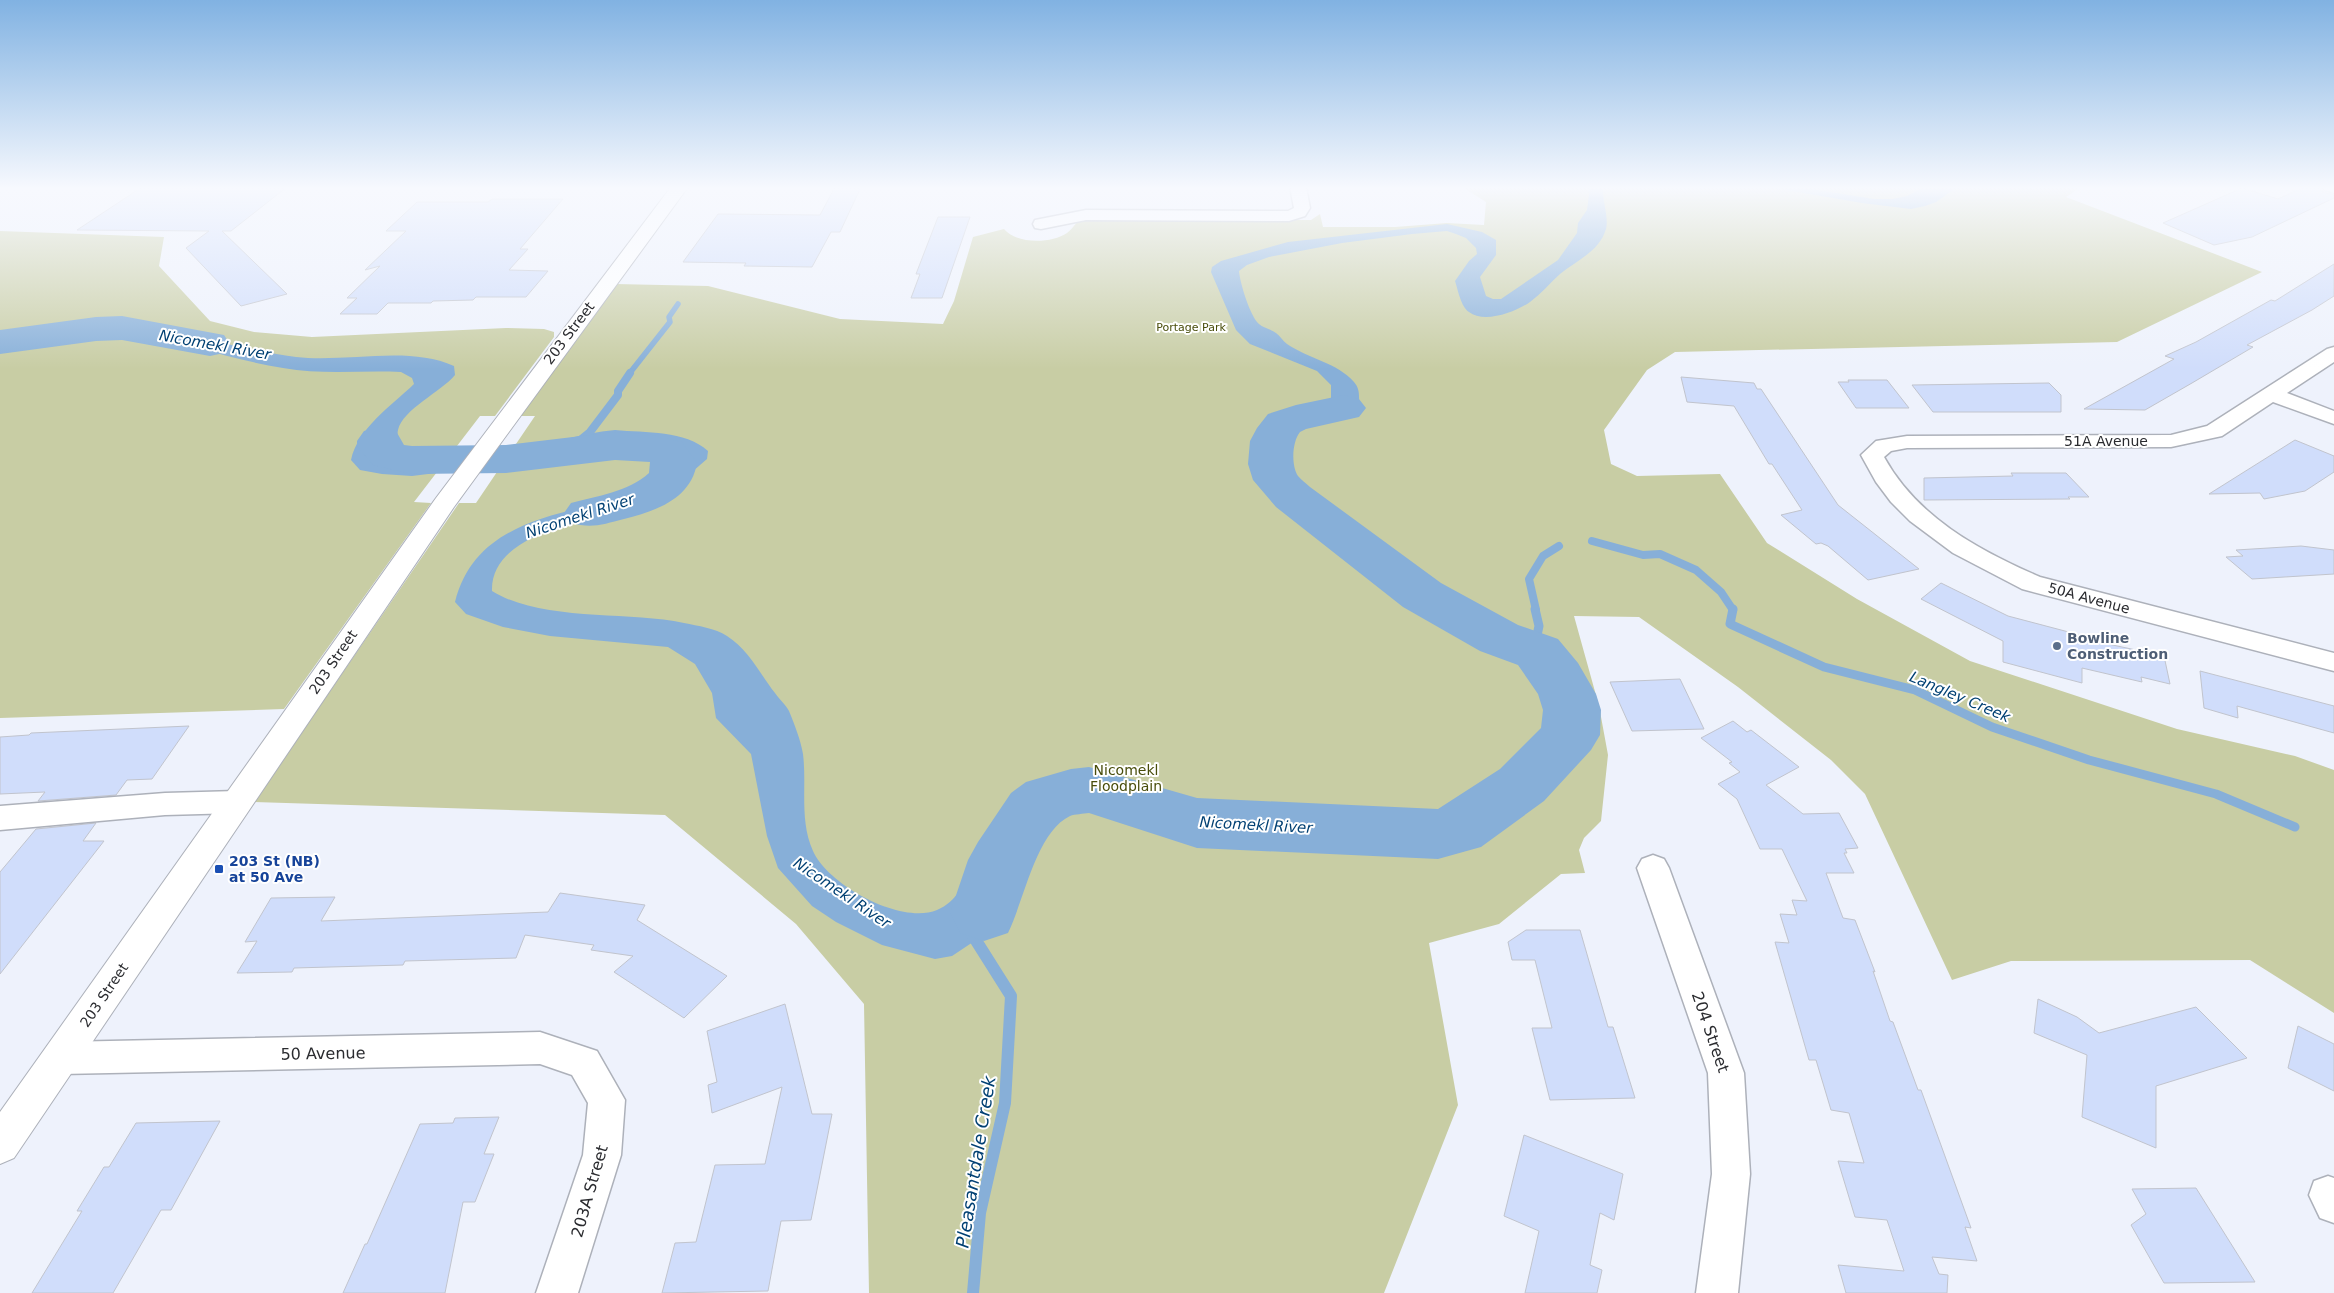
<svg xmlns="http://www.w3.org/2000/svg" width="2334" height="1293" viewBox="0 0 2334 1293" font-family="'DejaVu Sans',sans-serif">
  <rect width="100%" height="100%" fill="#eef2fc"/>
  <!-- green -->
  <path fill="#c8cda4" d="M 1467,187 L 2081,187 L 2066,197 L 2262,272 L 2117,342 L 1675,352 L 1647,370 L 1604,430 L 1611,464 L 1637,476 L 1720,474 L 1767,543 L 1857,599 L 1970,661 L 2177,729 L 2295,756 L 2334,770 L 2334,1013 L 2250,960 L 2011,961 L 1952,980 L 1865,794 L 1831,760 L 1738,687 L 1639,617 L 1574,616 L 1599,706 L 1608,755 L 1601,821 L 1584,838 L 1579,850 L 1585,873 L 1561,874 L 1499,924 L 1429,943 L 1458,1105 L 1384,1293 L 869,1293 L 864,1004 L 796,924 L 665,815 L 254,802 L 459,503 L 476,503 L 535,416 L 520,416 L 615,284 L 708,286 L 840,319 L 943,324 L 954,301 L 973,237 L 1004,229 C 1016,244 1051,244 1067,233 C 1074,228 1075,221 1084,219 L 1304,220 L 1311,220 L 1320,214 L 1323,227 L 1395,227 L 1447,223 L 1484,225 L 1486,202 L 1464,188 Z
    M 0,231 L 164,237 L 159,266 L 210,321 L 254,332 L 312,337 L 506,328 L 544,329 L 554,332 L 554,337 L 495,416 L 480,416 L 414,502 L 431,503 L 284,709 L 0,718 Z"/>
  <!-- water -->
  <path fill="#87afd8" d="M 1590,187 L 1603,187 C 1602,200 1609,217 1606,229 C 1599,252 1577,260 1560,274 C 1550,283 1541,294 1530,302 C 1516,312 1484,324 1469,312 C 1461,307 1458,290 1455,281 L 1469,261 L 1477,254 L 1476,248 L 1466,238 L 1456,234 L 1447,231 L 1412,234 L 1342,243 L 1269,257 L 1247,265 L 1239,271 C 1240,283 1250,316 1259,324 C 1263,328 1271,329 1276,333 C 1280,336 1283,341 1287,344 C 1307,358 1338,363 1354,382 C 1360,389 1359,395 1359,404 C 1351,410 1344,415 1334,419 C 1315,425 1296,416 1282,434 L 1258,434 C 1264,428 1271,417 1279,415 C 1297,410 1316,412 1331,398 L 1331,385 L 1317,371 L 1250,344 L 1236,330 L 1211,272 L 1212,267 L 1221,261 L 1288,242 L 1447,224 L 1482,232 L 1496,240 L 1496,255 L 1480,277 L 1486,296 L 1493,299 L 1501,299 L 1558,260 L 1577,233 L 1578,223 L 1587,210 Z
    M 1770,187 L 1799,187 L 1874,199 L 1892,199 L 1907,196 L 1924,187 L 1957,187 L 1936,202 L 1925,206 L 1911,209 L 1862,203 Z
    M 140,324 C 192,335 244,350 296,357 C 346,363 408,345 454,366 L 455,375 C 441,392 403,409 398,430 C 397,434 398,439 398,442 C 414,456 431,454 451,454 L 436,473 L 412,476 L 382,474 L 360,470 L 351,460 C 358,428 391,406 414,384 L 412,378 L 401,372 C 362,370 322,375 283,368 C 232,360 184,342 134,332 Z
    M 615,430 C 646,433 685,430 708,451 L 707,459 L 685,478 L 652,479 L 657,473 L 659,467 L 655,461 C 617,444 542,466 500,468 L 512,449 C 548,446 580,433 615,430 Z
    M 674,488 C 661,494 647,502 632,507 C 591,520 490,532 492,591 C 542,622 626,611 684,623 C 698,626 715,628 727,636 C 749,650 760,674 775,693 C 779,699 786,705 789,711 C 794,723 801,741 803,754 C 807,786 799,820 813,851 C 828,885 901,925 937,910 C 957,902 964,882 977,866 C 987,855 998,850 1010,842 L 1035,852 L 1012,879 L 987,926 L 973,942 L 952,956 L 935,959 L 882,945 L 836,922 L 812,906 L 778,868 L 767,836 L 751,754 L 716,718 L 712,693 L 695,664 L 668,647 L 550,636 L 503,627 L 466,614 L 455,602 C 473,531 538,518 600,503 C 607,501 615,500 622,497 C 629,495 636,490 644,489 C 653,487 664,488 674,488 Z"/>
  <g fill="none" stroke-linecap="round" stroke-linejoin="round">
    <!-- stream-far3 -->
    <path stroke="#87afd8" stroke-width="5.5" d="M 629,374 L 670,322 L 669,317 L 678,304"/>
    <!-- stream-far2 -->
    <path stroke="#87afd8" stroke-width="8" d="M 579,441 L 590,432 L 618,395 L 618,391 L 630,373
      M 1592,541 L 1643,555 L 1660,554 L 1696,570 L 1721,592 L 1733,610
      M 1536,610 L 1529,579 L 1543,556 L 1559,546"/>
    <!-- stream-far1 -->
    <path stroke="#87afd8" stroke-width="9" d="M 1535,609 L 1539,626 L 1536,640 L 1538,652
      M 1733,609 L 1730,624 L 1824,667 L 1915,690 L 1992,727 L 2089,760 L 2216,794 L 2295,827"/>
    <!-- stream -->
    <path stroke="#87afd8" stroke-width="12" d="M 970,931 L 1011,996 L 1005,1103 L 980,1213 L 973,1293"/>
    <!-- river -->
    <path fill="#87afd8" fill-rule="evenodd" d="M 122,316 L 224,335 L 230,344 L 224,353 L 210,356 L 122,340 L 96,341 L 0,354 L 0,330 L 96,317 Z
      M 1344,395 L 1359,399 L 1366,408 L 1359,417 L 1306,429 L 1300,432 C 1292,442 1291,465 1298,476 C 1301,480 1306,483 1310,487 L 1441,583 L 1518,625 L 1558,639 L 1578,663 L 1596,694 L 1601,710 L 1600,735 L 1591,750 L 1544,801 L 1481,847 L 1438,859 L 1197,848 L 1089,813 C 1083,814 1075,814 1070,816 C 1036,832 1024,901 1008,933 L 984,941 L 960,933 L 950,913 L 968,860 L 978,842 L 1011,793 L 1026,782 L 1071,769 L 1089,767 L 1197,798 L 1438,809 L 1500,769 L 1541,728 L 1543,710 L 1538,694 L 1518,665 L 1480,651 L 1403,607 L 1276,507 L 1253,480 L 1248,464 L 1250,441 L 1257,428 L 1268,414 L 1296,405 Z
      M 380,427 L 396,431 L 404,445 L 412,446 L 506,445 L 615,432 L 647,434 L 682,442 L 697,463 C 691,499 656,511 624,519 C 604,524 592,529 571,523 L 564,513 L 571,503 C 597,496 628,492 649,473 L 650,462 L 615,460 L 506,473 L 412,474 L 373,465 L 357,446 L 357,441 L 364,431 Z"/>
  </g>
  <!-- building -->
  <path fill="#d0ddfb" stroke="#c1c4cd" d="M 142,187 L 287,187 L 231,231 L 222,231 L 287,294 L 241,306 L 186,248 L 209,231 L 77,230 Z
    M 835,187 L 861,187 L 840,232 L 831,232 L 812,267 L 744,266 L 746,263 L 683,262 L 718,214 L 820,215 Z
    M 2304,187 L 2320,187 L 2323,192 L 2334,195 L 2334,198 L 2252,237 L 2214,245 L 2163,223 L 2242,188 L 2278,199 Z
    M 492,199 L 563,199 L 520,249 L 528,249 L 509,270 L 548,271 L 526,297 L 476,297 L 473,300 L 433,301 L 431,303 L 388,303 L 377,314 L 340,314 L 357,298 L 347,298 L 380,266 L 365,270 L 406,231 L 386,231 L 417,202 L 488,202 Z
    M 938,217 L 970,217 L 942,298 L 911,298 L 920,274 L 916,274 Z
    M 2334,264 L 2334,296 L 2312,310 L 2247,345 L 2253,347 L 2192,383 L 2145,410 L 2084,409 L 2174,359 L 2165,356 L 2196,342 L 2271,300 L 2275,301 Z
    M 1681,377 L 1754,383 L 1757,389 L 1761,389 L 1838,505 L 1919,569 L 1868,580 L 1828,546 L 1821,543 L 1816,544 L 1781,515 L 1802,510 L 1772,464 L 1769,464 L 1734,406 L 1687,402 Z
    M 1848,380 L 1887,380 L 1909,408 L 1856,408 L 1838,382 L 1849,382 Z
    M 2049,383 L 2061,395 L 2061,412 L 1933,412 L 1912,385 Z
    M 2295,440 L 2334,456 L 2334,472 L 2305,491 L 2264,499 L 2260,493 L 2209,494 Z
    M 2011,473 L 2066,473 L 2089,497 L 2068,497 L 2070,499 L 1924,500 L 1924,478 L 2013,476 Z
    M 2301,546 L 2334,550 L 2334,574 L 2252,579 L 2226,557 L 2243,556 L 2236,550 Z
    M 1941,583 L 2008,616 L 2080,635 L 2080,638 L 2164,656 L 2170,684 L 2141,677 L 2142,682 L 2082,668 L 2082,683 L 2003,662 L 2003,641 L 1921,599 Z
    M 2200,671 L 2334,706 L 2334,733 L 2237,706 L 2238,718 L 2204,708 Z
    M 1680,679 L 1704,729 L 1632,731 L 1610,682 Z
    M 1733,721 L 1747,732 L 1751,730 L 1799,767 L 1766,785 L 1803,814 L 1839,813 L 1858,848 L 1845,849 L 1847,853 L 1844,853 L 1854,873 L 1826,873 L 1843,918 L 1855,920 L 1875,972 L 1873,971 L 1890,1021 L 1893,1022 L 1918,1090 L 1921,1090 L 1971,1228 L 1965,1227 L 1977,1261 L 1932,1257 L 1939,1274 L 1948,1275 L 1947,1293 L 1846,1293 L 1838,1265 L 1904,1271 L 1887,1220 L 1855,1217 L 1838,1161 L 1864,1163 L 1849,1113 L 1831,1110 L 1816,1060 L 1809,1060 L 1775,942 L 1789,943 L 1780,914 L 1797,915 L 1792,900 L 1807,901 L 1782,849 L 1760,849 L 1737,799 L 1718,784 L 1740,772 L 1729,763 L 1732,762 L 1701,738 Z
    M 189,726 L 152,779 L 127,780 L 116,795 L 38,801 L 45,792 L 0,794 L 0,737 L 29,735 L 31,733 Z
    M 96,823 L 83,841 L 104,841 L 0,974 L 0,872 L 36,829 Z
    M 560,893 L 645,905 L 637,920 L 727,976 L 684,1018 L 614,972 L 633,956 L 591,950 L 594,945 L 525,935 L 516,958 L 405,961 L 403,965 L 294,968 L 292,972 L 237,973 L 257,941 L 245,942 L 271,898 L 335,897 L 321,921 L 548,912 Z
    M 1526,930 L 1580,930 L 1608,1027 L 1613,1027 L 1635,1098 L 1550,1100 L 1532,1028 L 1552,1028 L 1535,960 L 1512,960 L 1508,942 Z
    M 2038,999 L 2077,1017 L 2099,1033 L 2196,1007 L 2247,1058 L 2156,1086 L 2156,1148 L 2082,1117 L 2087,1055 L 2034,1033 Z
    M 785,1004 L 812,1114 L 832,1114 L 811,1220 L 781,1221 L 768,1291 L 662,1293 L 675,1243 L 696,1242 L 715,1165 L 765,1164 L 782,1087 L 712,1113 L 708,1085 L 717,1082 L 707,1031 Z
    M 2298,1026 L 2334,1044 L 2334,1091 L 2288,1068 Z
    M 499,1117 L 484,1154 L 494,1154 L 475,1202 L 463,1202 L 445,1293 L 343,1293 L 365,1244 L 367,1244 L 420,1124 L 453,1123 L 455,1118 Z
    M 220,1121 L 171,1210 L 161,1210 L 113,1293 L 32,1293 L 82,1211 L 77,1211 L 104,1167 L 109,1167 L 136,1123 Z
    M 1524,1135 L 1623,1174 L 1614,1220 L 1600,1213 L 1590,1265 L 1602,1270 L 1597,1293 L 1525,1293 L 1539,1231 L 1504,1216 Z
    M 2196,1188 L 2255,1282 L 2164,1283 L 2131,1225 L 2146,1214 L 2132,1189 Z"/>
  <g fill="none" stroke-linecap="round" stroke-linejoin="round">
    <!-- minor casing -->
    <g stroke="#adb1ba" stroke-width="3">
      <path id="minor" d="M 1290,187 L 1306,187 L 1310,208 L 1305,216 L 1289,221 L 1086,220 L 1041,229 L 1035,228 L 1033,224 L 1035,220 L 1086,210 L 1288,211 L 1294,208 Z
        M 2334,347 L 2334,362 L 2287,393 L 2334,411 L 2334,424 L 2273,402 L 2222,436 L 2171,447 L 1907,448 L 1891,451 L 1884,457 C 1917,517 1978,550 2040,577 L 2334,653 L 2334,671 L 2022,589 L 1953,553 L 1910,521 L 1891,502 L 1876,482 L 1861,455 L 1876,441 L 1907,436 L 2171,435 L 2207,426 L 2327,349 Z
        M 237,791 L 248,794 L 252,802 L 248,810 L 237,813 L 165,815 L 0,830 L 0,806 L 165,793 Z
        M 1653,855 L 1664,859 L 1669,868 L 1744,1073 L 1750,1174 L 1738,1293 L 1696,1293 L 1712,1174 L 1708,1073 L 1637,868 L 1642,859 Z
        M 540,1032 L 597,1051 L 625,1100 L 621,1155 L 578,1293 L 536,1293 L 583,1155 L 588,1103 L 572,1075 L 540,1064 L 61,1074 L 48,1070 L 43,1058 L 48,1046 L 61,1042 Z
        M 2328,1176 L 2334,1178 L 2334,1223 L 2320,1218 L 2309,1195 L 2314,1181 Z"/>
    </g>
    <!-- tertiary casing -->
    <g stroke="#adb1ba" stroke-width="2">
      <path id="tertiary" d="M 2322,187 L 2334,187 L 2334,193 L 2324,190 Z"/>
    </g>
    <!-- secondary casing -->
    <g stroke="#adb1ba" stroke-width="2">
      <path id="secondary" d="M 671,187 L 688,187 L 454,507 L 14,1158 L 0,1164 L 0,1112 L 436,498 Z"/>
    </g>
    <!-- minor -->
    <use href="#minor" fill="#fff" fill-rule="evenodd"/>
    <!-- tertiary -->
    <use href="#tertiary" fill="#fff" fill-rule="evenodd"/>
    <!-- secondary -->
    <use href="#secondary" fill="#fff" fill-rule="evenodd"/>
  </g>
  <!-- sky -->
  <linearGradient id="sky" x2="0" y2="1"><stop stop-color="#81b2e2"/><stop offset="0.51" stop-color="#f7f9fe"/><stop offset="1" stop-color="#f7f9fe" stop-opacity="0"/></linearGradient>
  <rect width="2334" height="369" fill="url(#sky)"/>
  <!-- markers -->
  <circle fill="#5c6f8a" stroke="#fff" stroke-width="2" cx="2057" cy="646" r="5"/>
  <rect fill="#1a4fb4" stroke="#fff" stroke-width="2" x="214" y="864" width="10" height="10" rx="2.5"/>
  <g text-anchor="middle" stroke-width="4" stroke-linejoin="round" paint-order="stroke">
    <!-- far-park labels -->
    <g font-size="11" fill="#494d0b" stroke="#fff">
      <text x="1191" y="331">Portage Park</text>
    </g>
    <!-- street labels -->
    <g font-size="14" fill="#2a2b2f" stroke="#fff">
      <text transform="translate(569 333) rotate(-53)" y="5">203 Street</text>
      <text x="2106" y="446">51A Avenue</text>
      <text transform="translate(2089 598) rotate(15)" y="5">50A Avenue</text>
      <text transform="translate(333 662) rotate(-56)" y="5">203 Street</text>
      <text transform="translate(104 995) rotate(-56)" y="5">203 Street</text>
    </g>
    <!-- service labels -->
    <g font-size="14" font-weight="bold" fill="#4e5e75" stroke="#fff" text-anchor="start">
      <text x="2067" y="643">Bowline<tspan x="2067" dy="16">Construction</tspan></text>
    </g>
    <!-- park labels -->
    <g font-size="14" fill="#494d0b" stroke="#fff">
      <text x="1126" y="775">Nicomekl<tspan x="1126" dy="16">Floodplain</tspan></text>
    </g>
    <!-- transit labels -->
    <g font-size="14" font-weight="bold" fill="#164399" stroke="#fff" text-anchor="start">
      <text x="229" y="866">203 St (NB)<tspan x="229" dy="16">at 50 Ave</tspan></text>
    </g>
    <!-- water labels -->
    <g font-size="15" font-style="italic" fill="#014073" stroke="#fff">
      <text transform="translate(215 345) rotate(10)" y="5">Nicomekl River</text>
      <text transform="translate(580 516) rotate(-18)" y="5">Nicomekl River</text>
      <text transform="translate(1960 697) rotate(23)" y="5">Langley Creek</text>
      <text transform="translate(1256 825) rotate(3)" y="5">Nicomekl River</text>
      <text transform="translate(842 893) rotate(34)" y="5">Nicomekl River</text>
    </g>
    <!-- near-street labels -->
    <g font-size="16" fill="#2a2b2f" stroke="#fff">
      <text transform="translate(1711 1032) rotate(71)" y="6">204 Street</text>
      <text transform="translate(323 1053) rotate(-1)" y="6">50 Avenue</text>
      <text transform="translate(589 1191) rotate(-74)" y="6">203A Street</text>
    </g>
    <!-- near-water labels -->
    <g font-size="18" font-style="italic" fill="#014073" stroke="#fff">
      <text transform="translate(976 1162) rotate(-81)" y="6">Pleasantdale Creek</text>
    </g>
  </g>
</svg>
